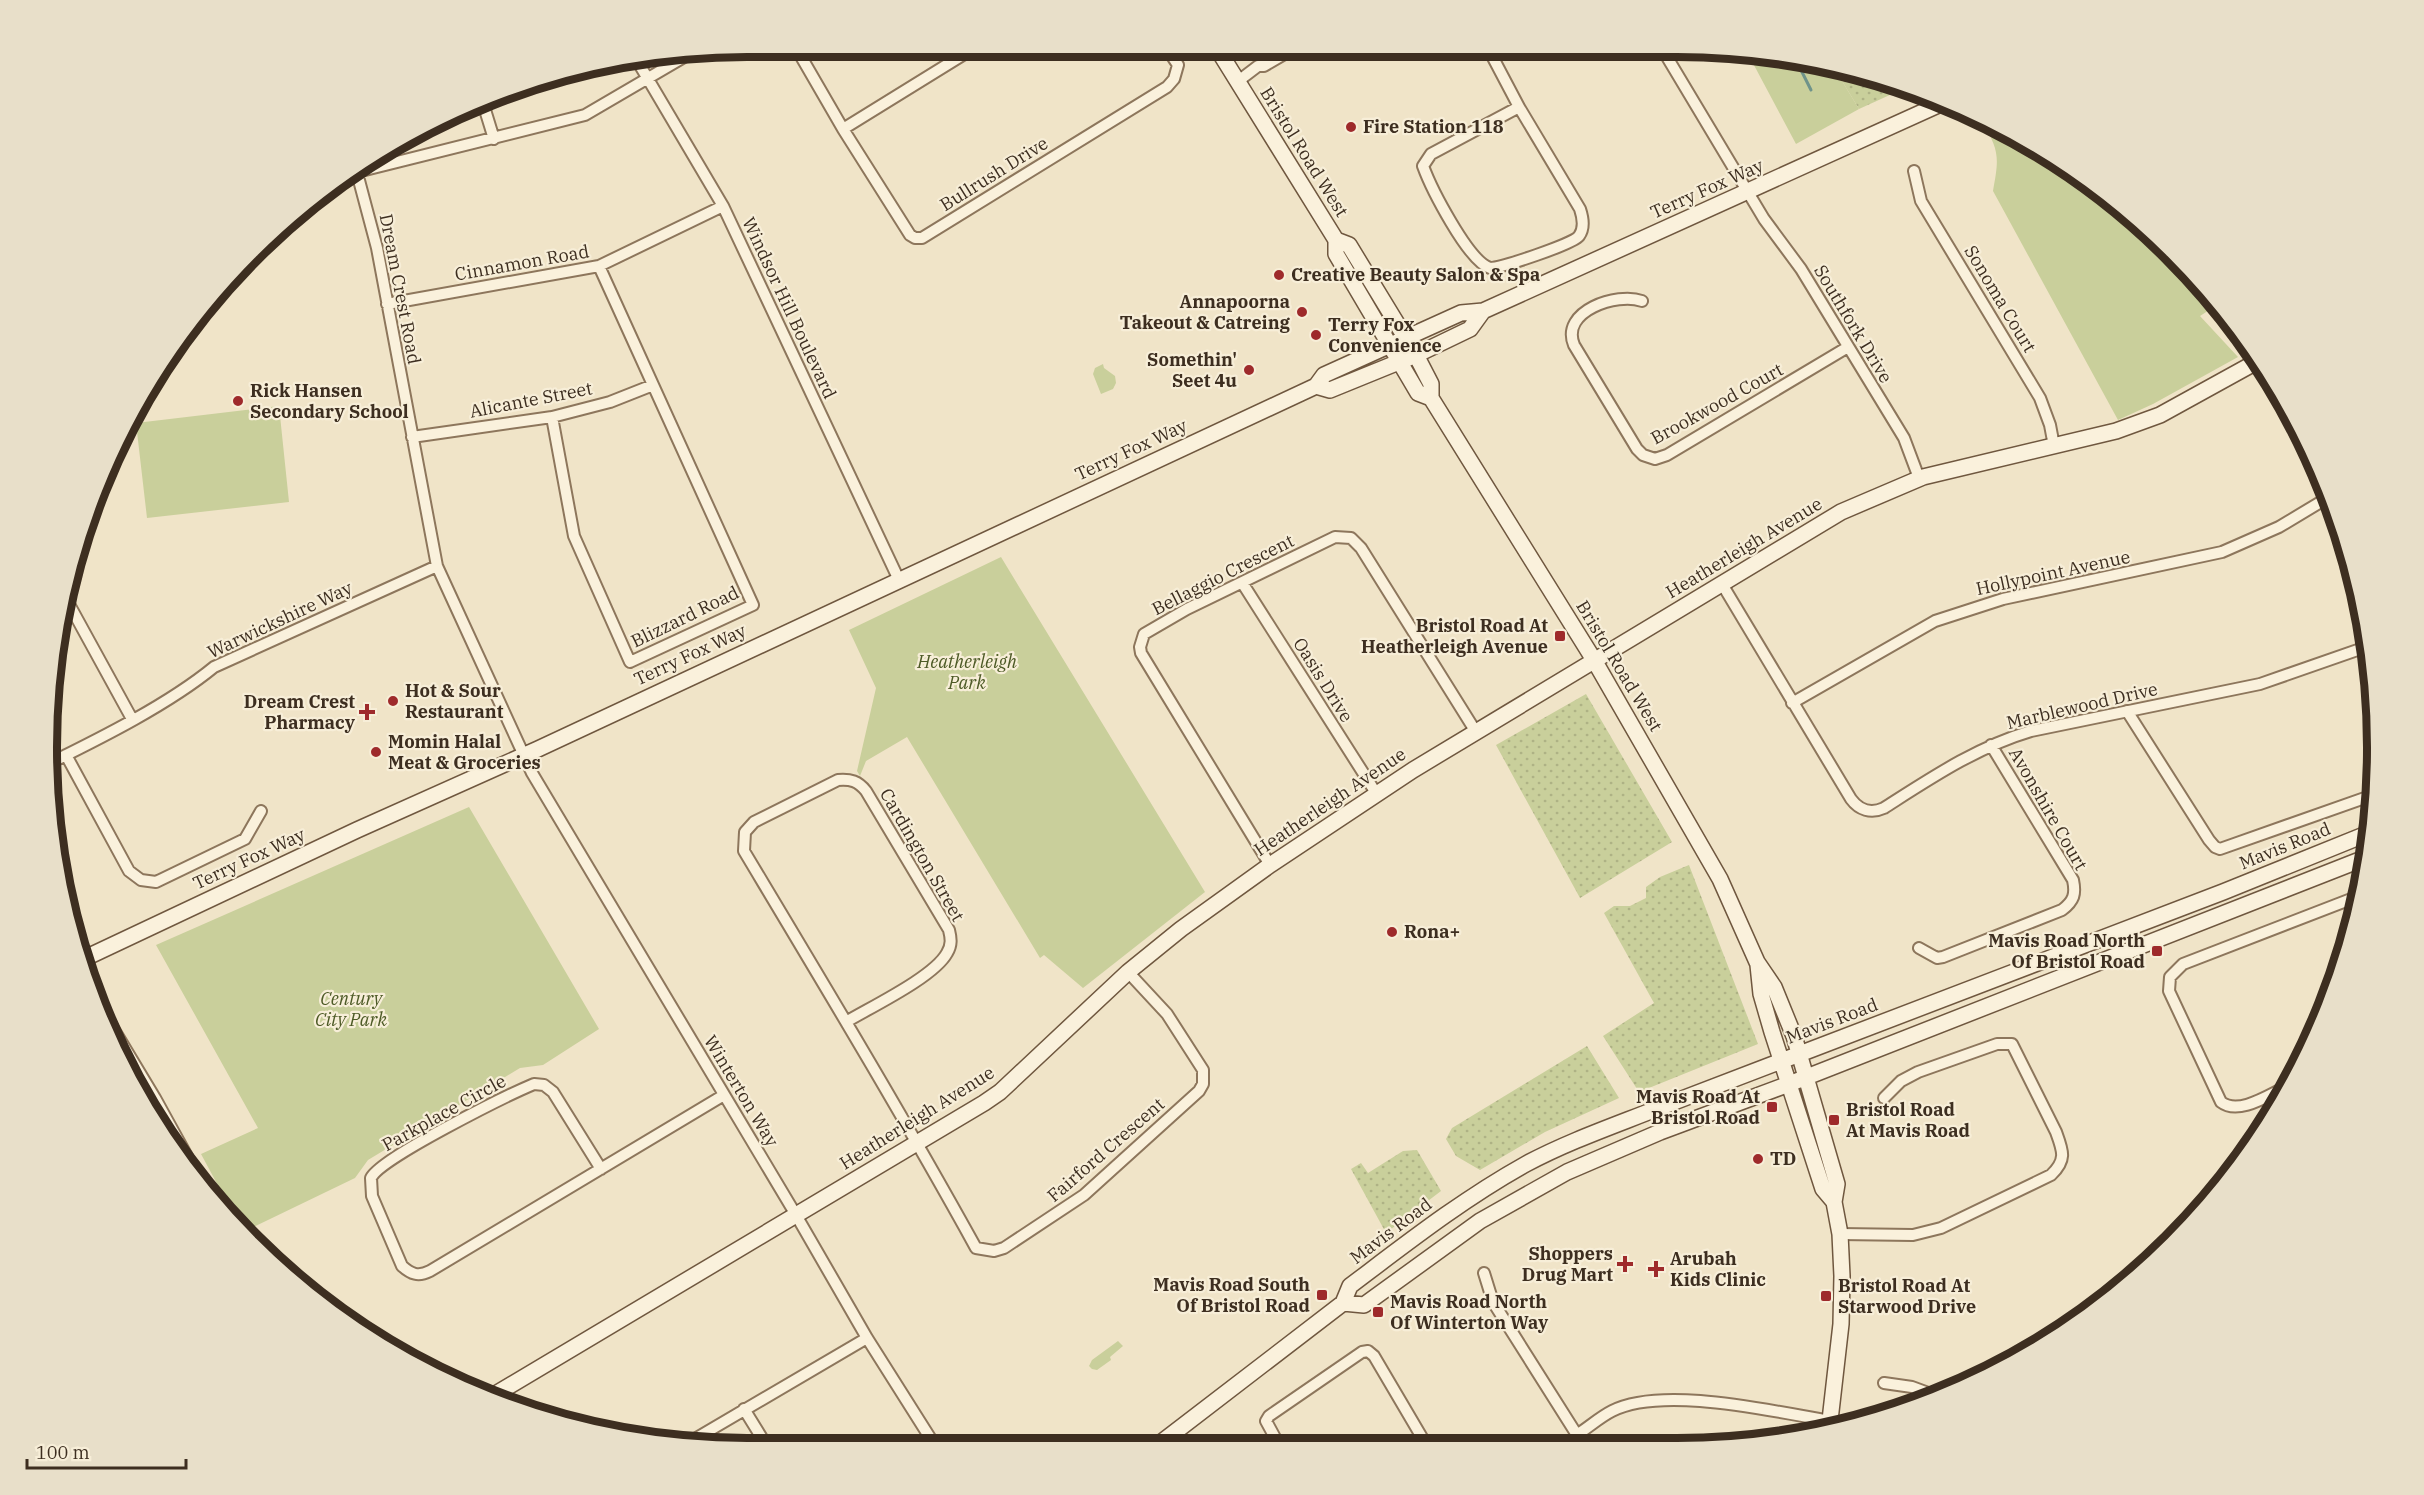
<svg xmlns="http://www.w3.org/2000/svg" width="2424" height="1495" viewBox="0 0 2424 1495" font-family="'IBM Plex Serif',serif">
  <defs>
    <pattern id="grass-dots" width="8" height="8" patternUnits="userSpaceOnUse" patternTransform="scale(1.5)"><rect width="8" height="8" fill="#c9cf9b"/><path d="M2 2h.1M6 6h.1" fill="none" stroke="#aeb285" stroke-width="1.8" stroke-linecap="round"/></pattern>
  </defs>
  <rect width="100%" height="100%" fill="#f0e4c8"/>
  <!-- grass -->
  <path fill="url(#grass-dots)" d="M 1836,71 L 1903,89 L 1859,109 Z
    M 1586,694 L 1672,842 L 1580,898 L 1496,745 Z
    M 1689,865 L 1758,1044 L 1639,1092 L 1603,1036 L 1654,1003 L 1604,913 L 1614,906 L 1630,906 L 1646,898 L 1646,887 L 1660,877 Z
    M 1587,1046 L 1619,1098 L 1545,1132 L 1480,1170 L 1456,1156 L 1446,1139 L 1452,1128 Z
    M 1417,1150 L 1441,1191 L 1386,1233 L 1351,1169 L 1361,1163 L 1368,1173 L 1403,1151 Z"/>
  <!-- park -->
  <path fill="#c9cf9b" d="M 1747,52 L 1768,52 L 1836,71 L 1859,109 L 1796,144 Z
    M 1981,121 L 2103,191 L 2203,285 L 2217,305 L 2200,316 L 2238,357 L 2153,404 L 2118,420 L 1993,191 C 1999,158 2000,150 1981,121 Z
    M 1103,364 L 1104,368 L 1115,376 L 1116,383 L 1113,389 L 1101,394 L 1093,374 L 1095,368 Z
    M 279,406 L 289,502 L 147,518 L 136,423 Z
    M 1001,557 L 1205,892 L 1083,988 L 1044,955 L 1040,958 L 907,737 L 866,761 L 860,776 L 857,771 L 876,688 L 849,630 Z
    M 469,807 L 599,1029 L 543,1065 L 520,1068 L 368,1160 L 355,1178 L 243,1232 L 201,1154 L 258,1128 L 156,945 Z
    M 1118,1341 L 1123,1346 L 1110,1357 L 1111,1360 L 1097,1370 L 1092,1369 L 1089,1366 L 1092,1360 Z"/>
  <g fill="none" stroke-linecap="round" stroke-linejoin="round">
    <!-- stream -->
    <path stroke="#6f938a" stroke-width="3" d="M 1796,60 L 1811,90"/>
    <!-- street casing -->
    <g stroke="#8d765c" stroke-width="14">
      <path id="street" d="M 1490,52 L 1519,107
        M 1664,52 L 1764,219 L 1801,269 L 1904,438 L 1919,478
        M 799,53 L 843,129 L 910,235 L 915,238 L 922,238 L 1167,87 L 1174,79 L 1178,65 L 1170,53
        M 635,57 L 723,206 L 899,580
        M 1237,82 L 1258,66 L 1264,66 L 1288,52
        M 482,100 L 494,139
        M 1519,107 L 1580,209 C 1583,218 1585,228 1579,236 C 1573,244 1501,268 1490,268 C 1468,261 1431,188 1423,166 L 1431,154 Z
        M 843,129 L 966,53
        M 356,169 L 377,248 L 437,566 L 532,773 L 796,1215 L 867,1338 L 934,1444
        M 1914,171 L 1921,201 L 2040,398 L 2050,425 L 2054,446
        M 357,172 L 585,115 L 691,53
        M 1642,301 C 1617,292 1560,311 1574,345 L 1637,449 L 1643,455 L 1655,459 L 1667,455 L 1848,347
        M 387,304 L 599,266 L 723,206
        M 552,417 L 574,536 L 630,662 L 753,605 L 599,266
        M 412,437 L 552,417 L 610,402 L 653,385
        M 1243,584 L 1376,793
        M 1722,584 L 1851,799 C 1859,810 1871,814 1884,808 C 1931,778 1977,747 2031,731 L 2260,684 L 2369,646
        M 64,595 L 132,719
        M 1792,703 L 1935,621 L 2003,599 L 2222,552 L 2279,527 L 2329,497
        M 2127,711 L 2209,840 L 2215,847 L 2220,849 L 2376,794
        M 66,755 L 129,871 L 141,880 L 156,882 L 245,839 L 261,811
        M 48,764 C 101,738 169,704 214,667 L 437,566
        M 1270,865 L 1141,653 L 1140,647 L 1144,634 L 1187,609 L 1335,537 L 1351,538 L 1361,548 L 1476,732
        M 1919,948 L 1937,958 L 1943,957 L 2062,910 C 2074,901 2076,894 2073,880 L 1991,745
        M 99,1005 L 155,1098 L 199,1178
        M 846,1022 C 871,1007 934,977 947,953 C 952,945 951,938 949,930 L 866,791 C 858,781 851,779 838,780 L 754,822 L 745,832 L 744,851 C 823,983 902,1114 976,1248 L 994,1251 L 1004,1248 L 1084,1195 L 1199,1091 L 1203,1084 L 1203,1070 L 1167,1014 L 1128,972
        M 2288,1086 C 2270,1094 2239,1116 2221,1102 L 2169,991 L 2170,977 L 2183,964 L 2359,896
        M 601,1169 L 553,1092 L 544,1085 L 534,1084 C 508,1095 380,1158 371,1178 L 372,1196 L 402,1266 C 411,1274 418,1277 430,1271 L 724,1095
        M 1840,1234 L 1913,1235 L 1941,1228 L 2051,1175 C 2067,1160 2063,1151 2056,1132 L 2012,1044 L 1997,1044 L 1918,1072 L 1901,1081 L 1884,1098
        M 1484,1273 L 1493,1302 L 1584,1446
        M 1884,1383 L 1912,1387 L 1931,1394
        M 744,1409 L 765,1443
        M 1578,1434 C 1589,1427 1600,1417 1612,1411 C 1663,1385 1775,1412 1831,1421
        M 688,1443 L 867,1338
        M 1279,1445 L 1266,1421 L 1269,1416 L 1362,1352 L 1368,1351 L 1374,1356 L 1427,1446"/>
    </g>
    <!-- secondary casing -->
    <g stroke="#6f573f" stroke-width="18">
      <path id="secondary" d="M 1220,53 L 1336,240 L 1336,254 L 1418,393 L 1431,398
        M 1336,240 L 1349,245 L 1416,355 L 1431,384 L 1431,398 L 1594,660 L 1720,879 L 1757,962 L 1774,987 L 1794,1036 L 1837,1184 L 1834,1202 L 1840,1234 L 1842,1276 L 1841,1324 L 1829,1429
        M 1316,386 L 1330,390 L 1416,355 L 1470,329 L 1483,311
        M 81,960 L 357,830 L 538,749 L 1316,386 L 1324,375 L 1461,313 L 1483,311 L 1947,101
        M 1758,965 L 1761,994 L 1772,1032 L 1823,1189 L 1834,1202
        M 1343,1303 L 1364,1305 L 1480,1221 L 1567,1172 L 1660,1132 L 1789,1084 L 2365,858
        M 489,1398 L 984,1103 L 1000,1092 L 1128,972 L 1181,929 L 1270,865 L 1413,770 L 1841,512 L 1923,477 L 2116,431 L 2160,415 L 2258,361
        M 1158,1445 L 1343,1303 L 1350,1286 C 1407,1243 1463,1199 1526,1164 C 1569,1141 1616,1125 1661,1107 L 2223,892 L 2369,833"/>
    </g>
    <!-- street -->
    <use href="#street" stroke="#faf1dc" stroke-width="10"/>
    <!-- secondary -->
    <use href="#secondary" stroke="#faf1dc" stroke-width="15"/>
  </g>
  <!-- markers -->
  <g fill="#9e2a2b" stroke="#f7eed8" stroke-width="2">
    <circle cx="1351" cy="127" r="6"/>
    <circle cx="1279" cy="275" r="6"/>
    <circle cx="1302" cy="312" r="6"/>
    <circle cx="1316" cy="335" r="6"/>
    <circle cx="1249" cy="370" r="6"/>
    <circle cx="238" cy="401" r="6"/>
    <rect x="1554" y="630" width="12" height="12" rx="3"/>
    <circle cx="393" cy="701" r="6"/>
    <path d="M364 703h6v6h6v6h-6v6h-6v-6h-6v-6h6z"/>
    <circle cx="376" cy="752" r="6"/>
    <circle cx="1392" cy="932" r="6"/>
    <rect x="2151" y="945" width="12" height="12" rx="3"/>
    <rect x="1766" y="1101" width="12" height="12" rx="3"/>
    <rect x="1828" y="1114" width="12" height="12" rx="3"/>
    <circle cx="1758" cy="1159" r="6"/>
    <path d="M1622 1255h6v6h6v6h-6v6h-6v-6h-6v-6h6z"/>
    <path d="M1653 1260h6v6h6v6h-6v6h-6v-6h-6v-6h6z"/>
    <rect x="1316" y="1289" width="12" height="12" rx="3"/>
    <rect x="1820" y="1290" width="12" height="12" rx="3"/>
    <rect x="1372" y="1306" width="12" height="12" rx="3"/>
  </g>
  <g text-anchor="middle" stroke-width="4.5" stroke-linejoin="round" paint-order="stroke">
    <!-- poi labels -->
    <g font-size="18" font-weight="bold" fill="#3d2e20" stroke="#f7eed8" text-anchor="start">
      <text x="1363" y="133">Fire Station 118</text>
      <text x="1291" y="281">Creative Beauty Salon &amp; Spa</text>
      <text x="1290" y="308" text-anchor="end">Annapoorna<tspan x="1290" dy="21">Takeout &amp; Catreing</tspan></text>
      <text x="1328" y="331">Terry Fox<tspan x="1328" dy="21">Convenience</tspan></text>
      <text x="1237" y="366" text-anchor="end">Somethin'<tspan x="1237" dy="21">Seet 4u</tspan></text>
      <text x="250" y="397">Rick Hansen<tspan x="250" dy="21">Secondary School</tspan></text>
      <text x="1548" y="632" text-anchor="end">Bristol Road At<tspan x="1548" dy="21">Heatherleigh Avenue</tspan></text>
      <text x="405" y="697">Hot &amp; Sour<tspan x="405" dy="21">Restaurant</tspan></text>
      <text x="355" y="708" text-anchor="end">Dream Crest<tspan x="355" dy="21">Pharmacy</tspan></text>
      <text x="388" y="748">Momin Halal<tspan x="388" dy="21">Meat &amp; Groceries</tspan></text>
      <text x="1404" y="938">Rona+</text>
      <text x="2145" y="947" text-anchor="end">Mavis Road North<tspan x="2145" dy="21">Of Bristol Road</tspan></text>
      <text x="1760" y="1103" text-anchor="end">Mavis Road At<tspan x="1760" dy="21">Bristol Road</tspan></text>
      <text x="1846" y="1116">Bristol Road<tspan x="1846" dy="21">At Mavis Road</tspan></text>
      <text x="1770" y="1165">TD</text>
      <text x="1613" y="1260" text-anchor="end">Shoppers<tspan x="1613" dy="21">Drug Mart</tspan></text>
      <text x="1670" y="1265">Arubah<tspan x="1670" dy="21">Kids Clinic</tspan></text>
      <text x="1310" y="1291" text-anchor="end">Mavis Road South<tspan x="1310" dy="21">Of Bristol Road</tspan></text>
      <text x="1838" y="1292">Bristol Road At<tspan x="1838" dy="21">Starwood Drive</tspan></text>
      <text x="1390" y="1308">Mavis Road North<tspan x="1390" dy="21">Of Winterton Way</tspan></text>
    </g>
    <!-- street labels -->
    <g font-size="18" fill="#3d2e20" stroke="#f7eed8">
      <text transform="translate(1304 152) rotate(58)" y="6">Bristol Road West</text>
      <text transform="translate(994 174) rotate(-32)" y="6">Bullrush Drive</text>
      <text transform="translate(1707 189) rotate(-24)" y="6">Terry Fox Way</text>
      <text transform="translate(522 263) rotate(-10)" y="6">Cinnamon Road</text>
      <text transform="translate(400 289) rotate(79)" y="6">Dream Crest Road</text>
      <text transform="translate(2000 299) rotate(59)" y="6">Sonoma Court</text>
      <text transform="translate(789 308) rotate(65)" y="6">Windsor Hill Boulevard</text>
      <text transform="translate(1853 324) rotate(59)" y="6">Southfork Drive</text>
      <text transform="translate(531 400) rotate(-11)" y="6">Alicante Street</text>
      <text transform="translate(1717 404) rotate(-29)" y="6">Brookwood Court</text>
      <text transform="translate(1131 450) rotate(-25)" y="6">Terry Fox Way</text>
      <text transform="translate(1744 548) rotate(-31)" y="6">Heatherleigh Avenue</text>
      <text transform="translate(2053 573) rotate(-12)" y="6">Hollypoint Avenue</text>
      <text transform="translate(1223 575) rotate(-27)" y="6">Bellaggio Crescent</text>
      <text transform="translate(685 617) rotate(-26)" y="6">Blizzard Road</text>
      <text transform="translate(280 620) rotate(-25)" y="6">Warwickshire Way</text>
      <text transform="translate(690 655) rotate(-25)" y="6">Terry Fox Way</text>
      <text transform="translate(1619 666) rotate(59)" y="6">Bristol Road West</text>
      <text transform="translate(1323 680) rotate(58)" y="6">Oasis Drive</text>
      <text transform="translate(2082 706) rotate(-13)" y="6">Marblewood Drive</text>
      <text transform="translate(1330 802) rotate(-34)" y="6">Heatherleigh Avenue</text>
      <text transform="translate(2048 809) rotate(60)" y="6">Avonshire Court</text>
      <text transform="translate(2285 846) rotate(-22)" y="6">Mavis Road</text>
      <text transform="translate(922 855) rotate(60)" y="6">Cardington Street</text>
      <text transform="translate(249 859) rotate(-25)" y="6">Terry Fox Way</text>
      <text transform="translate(1832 1021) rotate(-21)" y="6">Mavis Road</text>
      <text transform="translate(741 1091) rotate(59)" y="6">Winterton Way</text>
      <text transform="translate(444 1113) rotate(-29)" y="6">Parkplace Circle</text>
      <text transform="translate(917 1118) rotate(-32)" y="6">Heatherleigh Avenue</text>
      <text transform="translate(1106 1150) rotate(-41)" y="6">Fairford Crescent</text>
      <text transform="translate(1391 1231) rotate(-37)" y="6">Mavis Road</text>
    </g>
    <!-- park labels -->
    <g font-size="18" font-style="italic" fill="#4d5a26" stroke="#f7eed8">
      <text x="967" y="668">Heatherleigh<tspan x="967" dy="21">Park</tspan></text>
      <text x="351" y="1005">Century<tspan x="351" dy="21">City Park</tspan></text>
    </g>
  </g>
  <!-- crop -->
  <path d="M0 0H2424V1495H0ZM747 57H1677A690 690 0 0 1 2367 747V748A690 690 0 0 1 1677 1438H747A690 690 0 0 1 57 748V747A690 690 0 0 1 747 57Z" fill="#e8dfc9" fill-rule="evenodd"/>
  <path fill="none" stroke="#3d2e20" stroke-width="8" d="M747 57H1677A690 690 0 0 1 2367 747V748A690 690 0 0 1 1677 1438H747A690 690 0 0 1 57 748V747A690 690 0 0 1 747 57Z"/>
  <!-- scale -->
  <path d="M27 1459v9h159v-9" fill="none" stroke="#3d2e20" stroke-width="3"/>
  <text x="36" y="1459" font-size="18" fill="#3d2e20" stroke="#f7eed8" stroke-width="4.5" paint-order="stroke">100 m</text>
</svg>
